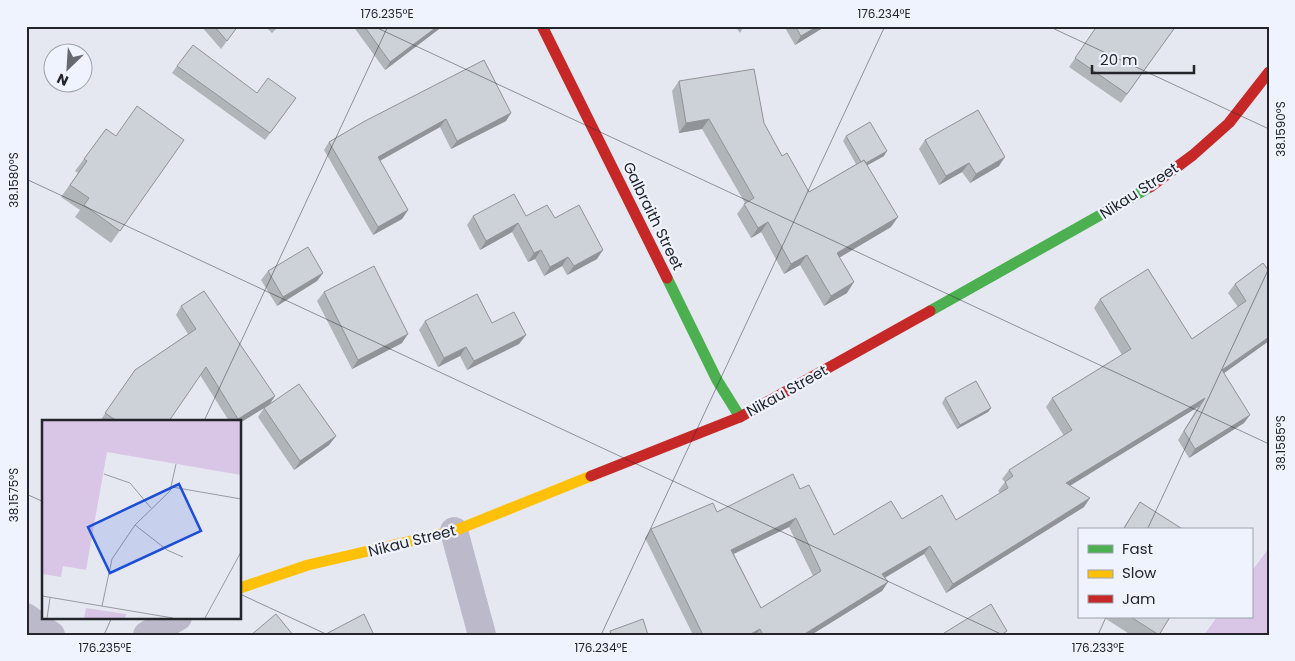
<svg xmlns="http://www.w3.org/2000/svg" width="1295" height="661" viewBox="0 0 1295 661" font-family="Poppins,sans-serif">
  <rect width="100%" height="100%" fill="#e5e8f1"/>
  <!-- green -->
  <path fill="#d9c6e7" d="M 1269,548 L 1269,635 L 1204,635 L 1217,617 L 1251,617 L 1251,572 Z"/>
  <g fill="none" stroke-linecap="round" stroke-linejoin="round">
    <!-- street -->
    <path stroke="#bcb9cb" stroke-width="28" d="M 454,531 L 482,635
      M 26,617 L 51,635
      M 147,635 L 178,617"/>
    <!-- fast -->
    <path stroke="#4caf50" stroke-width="11" d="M 667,278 L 717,380 L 740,417
      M 930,311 L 1150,187"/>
    <!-- slow -->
    <path stroke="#ffc107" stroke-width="11" d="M 240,588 L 308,565 L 454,531 L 591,476"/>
    <!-- jam -->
    <path stroke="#c62828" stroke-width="11" d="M 542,26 L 667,278
      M 1150,187 L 1193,155 L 1229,123 L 1269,72
      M 591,476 L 740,417 L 930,311"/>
  </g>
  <!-- wall -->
  <path fill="#b0b5ba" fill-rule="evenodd" d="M 201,26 L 238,26 L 221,49 Z
    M 265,26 L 279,26 L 272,33 Z
    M 353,26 L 443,26 L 385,70 Z
    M 735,26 L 744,26 L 740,33 Z
    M 784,26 L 826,26 L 795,45 Z
    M 1095,26 L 1176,26 L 1121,103 L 1069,67 L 1097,27 Z
    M 177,66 L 257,93 L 296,98 L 265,140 L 172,73 Z
    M 679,81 L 764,123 L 782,156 L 809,192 L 856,164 L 843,141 L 846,136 L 884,156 L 867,165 L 891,227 L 839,258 L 847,293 L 824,306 L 800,265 L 784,274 L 761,232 L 751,238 L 737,214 L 745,203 L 702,129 L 679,133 L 672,91 Z
    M 511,113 L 506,121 L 451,149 L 440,127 L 380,161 L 408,210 L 402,219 L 373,235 L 324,150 L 329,142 L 365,121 Z
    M 106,129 L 116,136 L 184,140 L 111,243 L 75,217 L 80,210 L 61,197 L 78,173 L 75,171 Z
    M 925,140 L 999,166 L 970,183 L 962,172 L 939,185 L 919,149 Z
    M 473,216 L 526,216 L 555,218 L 597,259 L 567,275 L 562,266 L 544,276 L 535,259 L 528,262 L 512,232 L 480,250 L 467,225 Z
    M 1263,263 L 1224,373 L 1244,423 L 1189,458 L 1178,440 L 1198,407 L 1070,485 L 1084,507 L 946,593 L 924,554 L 885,578 L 888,582 L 882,591 L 811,635 L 693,635 L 645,538 L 651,529 L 800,489 L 834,535 L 902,519 L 956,520 L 1000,493 L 998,491 L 1005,482 L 1002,479 L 1009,470 L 1064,436 L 1046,407 L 1052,398 L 1122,355 L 1094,308 L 1100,299 L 1192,339 L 1238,307 L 1228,293 L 1235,284 ZM 789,527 L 813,576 L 761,608 L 734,554 Z
    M 268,271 L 323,273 L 317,281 L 277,306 L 261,280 Z
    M 324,292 L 402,343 L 352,369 L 317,301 Z
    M 181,306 L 275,396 L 269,405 L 240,421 L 229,421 L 200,375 L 169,421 L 100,421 L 135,370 L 188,334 L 176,315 Z
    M 425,321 L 492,323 L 526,335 L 519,344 L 467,370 L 460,356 L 438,367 L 419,330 Z
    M 945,398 L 991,408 L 988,412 L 957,429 L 942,403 Z
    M 264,408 L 336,436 L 329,445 L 294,470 L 258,417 Z
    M 1140,502 L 1184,530 L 1122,530 Z
    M 1103,617 L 1170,617 L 1159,635 L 1131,635 Z"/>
  <!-- shaded-wall -->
  <path fill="#909397" d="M 438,26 L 443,26 L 385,70 L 390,62 Z
    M 818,26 L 826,26 L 795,45 L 801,36 Z
    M 511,113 L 506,121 L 451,149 L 457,141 Z
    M 446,119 L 440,127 L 372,165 L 378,157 Z
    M 709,119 L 702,129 L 679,133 L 686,123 Z
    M 887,151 L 884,156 L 859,170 L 863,165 Z
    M 1005,157 L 999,166 L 970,183 L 976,174 Z
    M 969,163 L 962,172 L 939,185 L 946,176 Z
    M 408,210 L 402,219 L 373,235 L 378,227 Z
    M 898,217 L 891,227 L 830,263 L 837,253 Z
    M 768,222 L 761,232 L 751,238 L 758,228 Z
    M 518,223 L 512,232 L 480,250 L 486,241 Z
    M 541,250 L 535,259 L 528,262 L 534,253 Z
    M 603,250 L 597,259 L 567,275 L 574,266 Z
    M 807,255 L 800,265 L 784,274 L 791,264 Z
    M 568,257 L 562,266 L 544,276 L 550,267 Z
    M 323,273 L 317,281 L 277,306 L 283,297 Z
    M 854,282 L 847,293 L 824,306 L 831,296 Z
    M 408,334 L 402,343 L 352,369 L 358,360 Z
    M 526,335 L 519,344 L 467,370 L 474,361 Z
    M 1269,337 L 1269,341 L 1216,379 L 1222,370 Z
    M 466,347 L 460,356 L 438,367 L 444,358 Z
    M 275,396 L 269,405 L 240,423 L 240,421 L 237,421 L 238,419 Z
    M 1205,398 L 1198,407 L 1060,492 L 1066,483 Z
    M 991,408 L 988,412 L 957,429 L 960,425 Z
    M 1250,415 L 1244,423 L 1189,458 L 1195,449 Z
    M 336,436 L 329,445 L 294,470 L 300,461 Z
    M 1090,498 L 1084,507 L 946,593 L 953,584 Z
    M 796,518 L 789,527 L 725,558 L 731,550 Z
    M 930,546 L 924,554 L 876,583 L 882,574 Z
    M 888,582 L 882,591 L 811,635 L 803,635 Z
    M 760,629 L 756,635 L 749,635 Z"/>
  <!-- building -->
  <path fill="#cdd2d8" stroke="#909397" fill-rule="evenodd" d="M 214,26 L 238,26 L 227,41 Z
    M 364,26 L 438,26 L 390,62 Z
    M 795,26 L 818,26 L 801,36 Z
    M 1097,26 L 1176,26 L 1127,94 L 1075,58 Z
    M 193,45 L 257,93 L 268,78 L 296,98 L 270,133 L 177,66 Z
    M 484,60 L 511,113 L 457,141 L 446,119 L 378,157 L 408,210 L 378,227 L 329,142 L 365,121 Z
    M 754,69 L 764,123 L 782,156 L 787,153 L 809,192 L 864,160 L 898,217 L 837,253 L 854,282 L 831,296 L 807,255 L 791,264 L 768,222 L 758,228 L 744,204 L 754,198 L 709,119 L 686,123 L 679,81 Z
    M 137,106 L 184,140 L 120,231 L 84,205 L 89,198 L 70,185 L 87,161 L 84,159 L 106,129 L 116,136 Z
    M 978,110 L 1005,157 L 976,174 L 969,163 L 946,176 L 925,140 Z
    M 870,122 L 887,151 L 866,163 L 864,160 L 861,162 L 846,136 Z
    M 514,194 L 526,216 L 547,205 L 555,218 L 579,205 L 603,250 L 574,266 L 568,257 L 550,267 L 541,250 L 534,253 L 518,223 L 486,241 L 473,216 Z
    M 308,247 L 323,273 L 283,297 L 268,271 Z
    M 1263,263 L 1269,271 L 1269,337 L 1222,370 L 1250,415 L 1195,449 L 1184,431 L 1205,398 L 1066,483 L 1090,498 L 953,584 L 930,546 L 882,574 L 888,582 L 803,635 L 763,635 L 760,629 L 749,635 L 703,635 L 651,529 L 713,503 L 717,512 L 793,474 L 800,489 L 809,485 L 834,535 L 891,501 L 902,519 L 942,495 L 956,520 L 1008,488 L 1005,482 L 1013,476 L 1009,470 L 1072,430 L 1052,398 L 1131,349 L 1100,299 L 1148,269 L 1192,339 L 1246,301 L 1235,284 ZM 796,518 L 821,571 L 761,608 L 731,550 Z
    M 374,266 L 408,334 L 358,360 L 324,292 Z
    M 204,291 L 275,396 L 238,419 L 206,367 L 169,421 L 117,421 L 105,413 L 135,370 L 196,329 L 181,306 Z
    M 477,294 L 492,323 L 514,312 L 526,335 L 474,361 L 466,347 L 444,358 L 425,321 Z
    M 976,381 L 991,408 L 960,425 L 945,398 Z
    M 299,384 L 336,436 L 300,461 L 264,408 Z
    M 1140,502 L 1184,530 L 1123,530 Z
    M 991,604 L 1007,631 L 1001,635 L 941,635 Z
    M 276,614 L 293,635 L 251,635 Z
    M 364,614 L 374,635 L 324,635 Z
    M 1131,617 L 1170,617 L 1159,635 Z
    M 643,619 L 648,635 L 611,635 L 610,631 Z"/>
  <!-- ticks -->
  <path fill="none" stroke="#23252b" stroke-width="1" stroke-opacity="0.45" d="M 373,26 L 1269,444M 1048,26 L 1269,129M 26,179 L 1003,635M 204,421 L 388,26M 26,494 L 44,502M 1147,530 L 1269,268M 240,594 L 328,635M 104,635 L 112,617M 601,635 L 885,26M 1098,635 L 1106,617"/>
  <g text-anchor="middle" stroke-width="4.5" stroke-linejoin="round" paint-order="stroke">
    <!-- street labels -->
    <g font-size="15" fill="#23252b" stroke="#eff3fd">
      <text transform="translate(1139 191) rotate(-33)" y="5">Nikau Street</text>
      <text transform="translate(653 216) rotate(64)" y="5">Galbraith Street</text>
      <text transform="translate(787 391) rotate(-29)" y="5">Nikau Street</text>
      <text transform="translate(412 541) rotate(-14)" y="5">Nikau Street</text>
    </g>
  </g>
  <!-- overview -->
  <g transform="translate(42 420)">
    <rect width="199" height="199" fill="#e5e8f1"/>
    <path d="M 0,0 L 199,0 L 199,55 L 65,32 L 44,150 L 21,146 L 19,157 L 0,154 ZM 44,188 L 84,194 L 83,198 L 42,198 Z" fill="#d9c6e7"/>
    <path fill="none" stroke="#979aa2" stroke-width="1" d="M 62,54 L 88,63 L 109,88M 130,67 L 199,79M 93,105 L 125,130 L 141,137M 0,176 L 131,198M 60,186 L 70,139 L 93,105 L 128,71 L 134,44M 5,198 L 8,178M 163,198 L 199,132"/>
    <path fill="#1d4ed8" fill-opacity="0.15" stroke="#1d4ed8" stroke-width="2.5" d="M 137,64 L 159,111 L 68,153 L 46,107 Z"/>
    <rect width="199" height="199" fill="none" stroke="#23252b" stroke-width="2.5"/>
  </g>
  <!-- border -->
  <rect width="1295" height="661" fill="none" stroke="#eff3fd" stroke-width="55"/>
  <!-- legend -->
  <rect x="1078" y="528" width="175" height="90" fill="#eff3fd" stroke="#9da1a9"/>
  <rect x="1088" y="545" width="25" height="8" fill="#4caf50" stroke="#9da1a9"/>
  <text x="1122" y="554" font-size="15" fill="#23252b">Fast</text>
  <rect x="1088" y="570" width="25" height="8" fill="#ffc107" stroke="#9da1a9"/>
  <text x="1122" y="578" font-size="15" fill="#23252b">Slow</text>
  <rect x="1088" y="595" width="25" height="8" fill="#c62828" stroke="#9da1a9"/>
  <text x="1122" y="604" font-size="15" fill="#23252b">Jam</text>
  <!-- north arrow -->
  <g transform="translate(68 68) rotate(205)"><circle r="24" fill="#eff3fd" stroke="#9da1a9"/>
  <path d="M0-4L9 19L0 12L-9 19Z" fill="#676970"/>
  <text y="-8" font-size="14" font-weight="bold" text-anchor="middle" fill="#23252b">N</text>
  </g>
  <!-- scale -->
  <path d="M1092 65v8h102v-8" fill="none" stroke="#23252b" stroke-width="2.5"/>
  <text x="1100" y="65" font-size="15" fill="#23252b" stroke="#eff3fd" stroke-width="4" paint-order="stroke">20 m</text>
  <rect x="28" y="28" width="1240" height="606" fill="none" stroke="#23252b" stroke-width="2"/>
  <g font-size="12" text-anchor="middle" fill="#23252b">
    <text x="387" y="18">176.235°E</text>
    <text x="884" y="18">176.234°E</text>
    <text transform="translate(1281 129) rotate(-90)" y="4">38.1590°S</text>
    <text transform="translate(14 180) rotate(-90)" y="4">38.1580°S</text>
    <text transform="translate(1281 443) rotate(-90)" y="4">38.1585°S</text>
    <text transform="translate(14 495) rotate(-90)" y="4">38.1575°S</text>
    <text x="105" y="652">176.235°E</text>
    <text x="601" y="652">176.234°E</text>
    <text x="1098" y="652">176.233°E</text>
  </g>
</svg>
